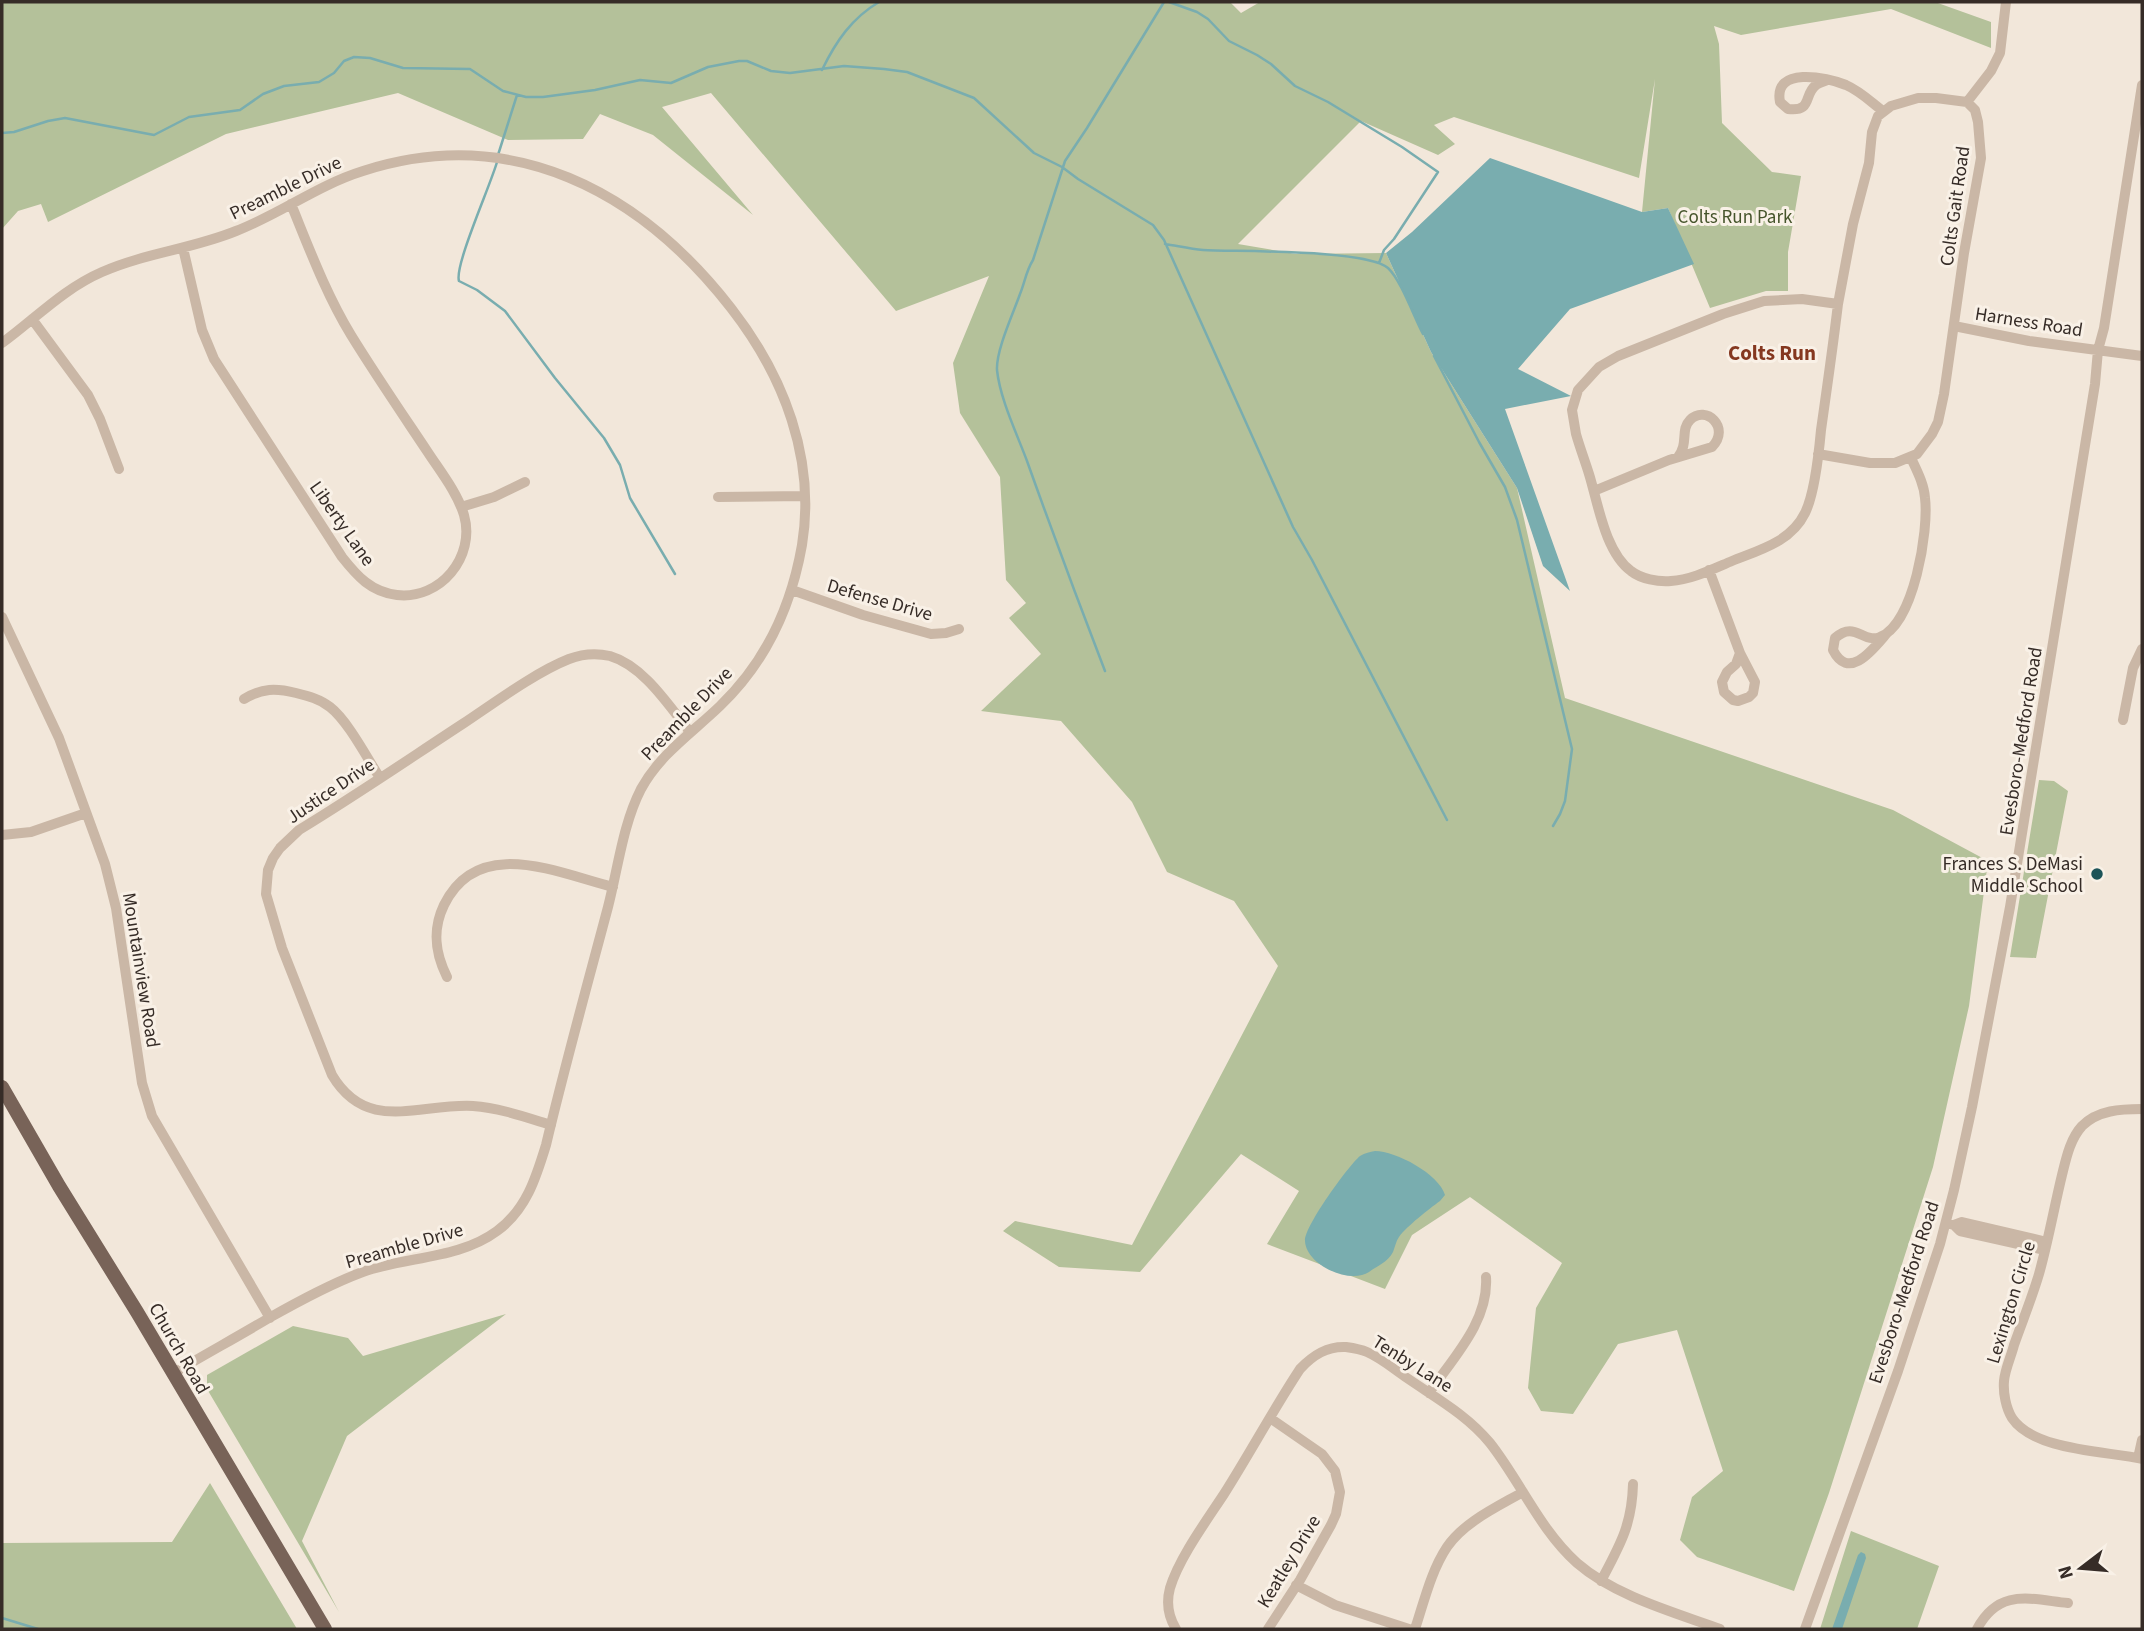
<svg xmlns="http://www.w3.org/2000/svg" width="2144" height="1631" viewBox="0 0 2144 1631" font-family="'Source Sans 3',sans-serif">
  <rect width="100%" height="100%" fill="#f2e7da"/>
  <!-- green -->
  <path fill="#b4c19a" d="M 2,2 L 1230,2 L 1241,13 L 1260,2 L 1935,2 L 1991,22 L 1991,48 L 1891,9 L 1741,35 L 1714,26 L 1719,44 L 1722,123 L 1772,172 L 1801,176 L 1788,252 L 1788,291 L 1766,291 L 1710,308 L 1668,208 L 1642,212 L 1655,79 L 1639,178 L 1454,117 L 1434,125 L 1455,144 L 1438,155 L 1361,121 L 1238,244 L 1296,254 L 1386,253 L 1431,352 L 1517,488 L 1565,698 L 1893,810 L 1988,861 L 1969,1006 L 1933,1167 L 1829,1493 L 1794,1591 L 1697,1557 L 1680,1540 L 1692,1497 L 1723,1471 L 1677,1330 L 1618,1344 L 1573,1414 L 1541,1411 L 1528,1388 L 1536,1308 L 1562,1263 L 1470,1197 L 1412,1235 L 1385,1289 L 1267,1244 L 1299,1191 L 1241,1154 L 1140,1272 L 1059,1267 L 1003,1231 L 1015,1221 L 1132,1245 L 1278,966 L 1234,901 L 1167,872 L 1132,802 L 1061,721 L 981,711 L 1041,654 L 1009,618 L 1026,603 L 1006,580 L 1000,477 L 960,413 L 953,363 L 989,276 L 896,311 L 711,93 L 662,107 L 753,215 L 653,135 L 600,114 L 583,139 L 508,140 L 398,93 L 226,134 L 48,222 L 41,204 L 18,211 L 2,229 Z
    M 2039,780 L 2054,781 L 2068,791 L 2036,958 L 2010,957 Z
    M 506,1314 L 347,1436 L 302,1541 L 339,1612 L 207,1389 L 207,1375 L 293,1326 L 348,1338 L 363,1356 Z
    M 210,1483 L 297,1629 L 2,1629 L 2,1543 L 172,1542 Z
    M 1851,1531 L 1939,1566 L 1917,1629 L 1820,1629 Z"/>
  <!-- water -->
  <path fill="#79adaf" d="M 1490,158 L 1642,212 L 1668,208 L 1694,264 L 1570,309 L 1518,369 L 1571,396 L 1505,409 L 1570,591 L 1543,566 L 1517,488 L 1431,352 L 1386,253 L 1412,232 Z
    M 1375,1151 C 1396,1151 1439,1174 1445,1195 L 1440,1201 C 1429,1209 1407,1226 1399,1237 C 1396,1241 1395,1247 1393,1252 C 1388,1262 1377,1266 1369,1272 C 1350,1285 1306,1265 1305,1241 C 1304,1227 1348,1166 1360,1156 C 1365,1153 1370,1152 1375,1151 Z
    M 1861,1552 L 1865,1554 L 1866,1558 L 1842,1629 L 1832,1629 L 1858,1555 Z"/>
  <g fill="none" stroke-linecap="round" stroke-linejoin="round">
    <!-- stream -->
    <path stroke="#79adaf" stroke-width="2.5" d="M 1169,2 L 1197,12 L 1208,19 L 1229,41 L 1257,55 L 1271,64 L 1295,86 L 1328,102 L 1402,147 L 1438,172 L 1394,239 L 1384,250 L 1379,263
      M 822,70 C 836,41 852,18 879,2
      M 2,133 L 14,132 L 48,121 L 65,118 L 154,135 L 189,117 L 240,110 L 263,94 L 284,86 L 319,82 L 334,73 L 344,61 L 354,57 L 370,58 L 403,68 L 470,69 L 503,91 L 526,97 L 543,97 L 595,90 L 640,80 L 671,83 L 708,67 L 739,61 L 747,61 L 771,71 L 790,73 L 844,66 L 884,69 L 907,72 L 974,98 L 1034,153 L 1062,167 L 1078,179 L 1153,225 L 1164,240 L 1293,527 L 1312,560 L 1447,820
      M 498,155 L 517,95
      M 497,162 C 491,184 454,266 459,281 L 477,290 L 505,311 L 555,378 L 604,438 L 620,465 L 630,498 L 675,574
      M 1165,244 C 1178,246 1190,249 1203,250 C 1237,252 1366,249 1388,268 C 1401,280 1414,317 1423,334
      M 1434,356 L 1479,442 L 1505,487 L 1517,520 L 1572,749 L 1565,801 L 1560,814 L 1553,826
      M 1105,671 C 1078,601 1052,531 1027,461 C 1017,434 1000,399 997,370 C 996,350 1013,314 1020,294 C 1025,282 1026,271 1033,260 L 1065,161 L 1087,128 L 1164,2
      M 2,1618 L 38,1629"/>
    <!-- minor -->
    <path stroke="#cab7a6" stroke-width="10" d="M 1827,80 C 1825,81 1817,84 1816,85 C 1803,95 1813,112 1788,109 L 1780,102 C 1773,66 1826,77 1846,85 C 1860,91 1871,102 1883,111
      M 1967,102 L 1991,71 L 2000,53 L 2006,2
      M 183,248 L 202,330 L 214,359 L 342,557 C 357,576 371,592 397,595 C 440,600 476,557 464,515 C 457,492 440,471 427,451 C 401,412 375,374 351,335 C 326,294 309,248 291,204
      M 32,319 L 88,395 L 100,419 L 119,469
      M 1954,326 L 2029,341 L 2142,356
      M 2,343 C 35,319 63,289 102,272 C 145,253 192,249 236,231 C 280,214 318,185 363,171 C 512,123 640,191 731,308 C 784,376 816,459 802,545 C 791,608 766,662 720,706 C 692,733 660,754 641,789 C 623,824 618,868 608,907 C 587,986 565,1065 546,1145 C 536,1178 526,1210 497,1231 C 458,1260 404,1256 360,1273 C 328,1285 299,1301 269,1318 C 237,1337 204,1355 172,1374
      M 1818,454 L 1870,463 L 1895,463 L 1917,454 L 1932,434 L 1938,422 L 1944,394 L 1964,253 L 1981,158 L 1978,122 L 1975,110 L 1967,102 L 1936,98 L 1918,98 L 1891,106 L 1878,116 L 1872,132 L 1869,163 L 1853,224 L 1838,304 L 1802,299 L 1764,301 L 1723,314 L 1618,356 L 1599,367 L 1578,390 L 1572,410 L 1576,434 C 1580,448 1585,461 1589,474 C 1598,503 1605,552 1631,571 C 1641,579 1658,582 1671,581 C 1691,580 1713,569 1732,561 C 1759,550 1791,542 1805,513 C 1814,495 1819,452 1821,430 C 1827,388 1833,346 1838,304
      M 1594,491 L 1669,460 L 1712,447 C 1731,428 1706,404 1690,420 C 1680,430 1689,443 1678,457
      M 718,497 L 805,496
      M 461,507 L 494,497 L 525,482
      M 1709,570 L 1740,653 L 1755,682 L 1753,693 L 1749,697 L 1738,701 L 1733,700 L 1724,692 L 1722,682 L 1727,672 L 1736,664 L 1740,653
      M 792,590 L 863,615 L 931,634 L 946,633 L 959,629
      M 2,617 L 59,738 L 105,864 L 116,908 L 142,1083 L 152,1116 L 270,1318
      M 1887,633 C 1874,648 1849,682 1833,650 L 1835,638 C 1855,620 1863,644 1880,637 C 1914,624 1929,530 1925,498 C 1924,484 1917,471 1911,458
      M 244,699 C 262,688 276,688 296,693 C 308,696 320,699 330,707 C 348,721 367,758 380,778
      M 2123,720 L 2133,668 L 2142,649
      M 2,835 L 31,832 L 86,813
      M 447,977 C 435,953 432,930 444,905 C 478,835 557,873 613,887
      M 2142,1109 C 2121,1109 2098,1110 2082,1126 C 2070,1139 2066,1159 2062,1175 C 2054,1208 2048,1242 2039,1274 C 2032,1298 2022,1322 2014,1345 C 2011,1357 2005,1369 2004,1381 C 2003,1393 2006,1408 2012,1418 C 2034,1451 2107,1451 2142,1459
      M 551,1125 C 525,1117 500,1108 473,1106 C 419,1103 367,1134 332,1075 L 282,948 L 266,894 L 268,870 L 273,858 L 280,848 L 299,830 C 355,796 409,759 464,723 C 494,703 536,672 569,659 C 582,654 597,653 610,656 C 644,666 669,706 690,732
      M 1946,1223 L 1954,1225 L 1960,1231 L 2045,1250
      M 1954,1225 L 1962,1222 L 2047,1242
      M 1429,1393 C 1452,1359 1489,1322 1486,1277
      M 2138,1458 L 2142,1440
      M 1601,1581 C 1620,1545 1632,1525 1633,1484
      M 1296,1585 L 1335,1605 L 1409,1629
      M 1176,1629 C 1168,1616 1166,1603 1170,1588 C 1179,1558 1207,1520 1224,1494 C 1250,1453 1273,1410 1300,1369 C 1313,1355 1327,1346 1346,1347 C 1353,1348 1360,1349 1367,1352 C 1381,1358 1394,1369 1407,1378 C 1436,1398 1467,1415 1490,1443 C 1520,1481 1540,1530 1577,1563 C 1615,1596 1673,1612 1720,1629
      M 1268,1629 L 1300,1580 L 1331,1525 L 1336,1514 L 1340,1492 L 1335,1471 L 1322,1454 L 1270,1418
      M 1415,1629 C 1424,1602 1431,1571 1447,1547 C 1464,1522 1497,1507 1523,1492
      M 1805,1629 L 1898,1371 L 1940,1244 L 1954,1190 L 1972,1107 L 2010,907 L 2095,384 L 2098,350 L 2104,328 L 2142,85
      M 1977,1629 C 1999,1588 2029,1599 2068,1603"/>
    <!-- major -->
    <path stroke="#786358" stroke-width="14" d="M 2,1087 L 59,1186 L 137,1312 L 325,1629"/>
  </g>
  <!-- markers -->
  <circle fill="#1d5458" stroke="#f9f1e7" stroke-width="2.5" cx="2097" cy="874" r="7"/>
  <g text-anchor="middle" stroke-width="6" stroke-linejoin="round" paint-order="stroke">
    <!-- street labels -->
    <g font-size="19" fill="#362c27" stroke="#f9f1e7">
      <text transform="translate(285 187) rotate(-26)" y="7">Preamble Drive</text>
      <text transform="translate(1954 206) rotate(-82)" y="7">Colts Gait Road</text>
      <text transform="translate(2029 321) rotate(9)" y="7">Harness Road</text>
      <text transform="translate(343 523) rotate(55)" y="7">Liberty Lane</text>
      <text transform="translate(880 599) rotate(16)" y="7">Defense Drive</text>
      <text transform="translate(686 713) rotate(-46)" y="7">Preamble Drive</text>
      <text transform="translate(2020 741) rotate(-81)" y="7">Evesboro-Medford Road</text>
      <text transform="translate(330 790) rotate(-34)" y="7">Justice Drive</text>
      <text transform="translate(142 970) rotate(81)" y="7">Mountainview Road</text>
      <text transform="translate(404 1245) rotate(-16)" y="7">Preamble Drive</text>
      <text transform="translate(1903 1292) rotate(-72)" y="7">Evesboro-Medford Road</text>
      <text transform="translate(2010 1302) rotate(-73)" y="7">Lexington Circle</text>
      <text transform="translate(180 1348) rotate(60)" y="7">Church Road</text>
      <text transform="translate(1413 1363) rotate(32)" y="7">Tenby Lane</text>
      <text transform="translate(1288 1561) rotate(-59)" y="7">Keatley Drive</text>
    </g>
    <!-- park labels -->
    <g font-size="19" fill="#45542b" stroke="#f9f1e7">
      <text x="1735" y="223">Colts Run Park</text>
    </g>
    <!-- poi labels -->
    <g font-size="19" fill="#362c27" stroke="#f9f1e7" text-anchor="end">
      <text x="2083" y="870">Frances S. DeMasi<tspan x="2083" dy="22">Middle School</tspan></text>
    </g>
    <!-- neighbourhood labels -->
    <g font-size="21" font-weight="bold" fill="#853820" stroke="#f9f1e7">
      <text x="1772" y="360">Colts Run</text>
    </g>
  </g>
  <!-- border -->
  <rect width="2144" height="1631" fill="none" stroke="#362c27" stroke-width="7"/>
  <!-- north arrow -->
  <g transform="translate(2081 1568) rotate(254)" stroke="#f9f1e7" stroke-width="5" paint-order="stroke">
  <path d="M0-5L12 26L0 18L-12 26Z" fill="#362c27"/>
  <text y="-10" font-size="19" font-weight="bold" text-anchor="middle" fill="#362c27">N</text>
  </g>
</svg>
